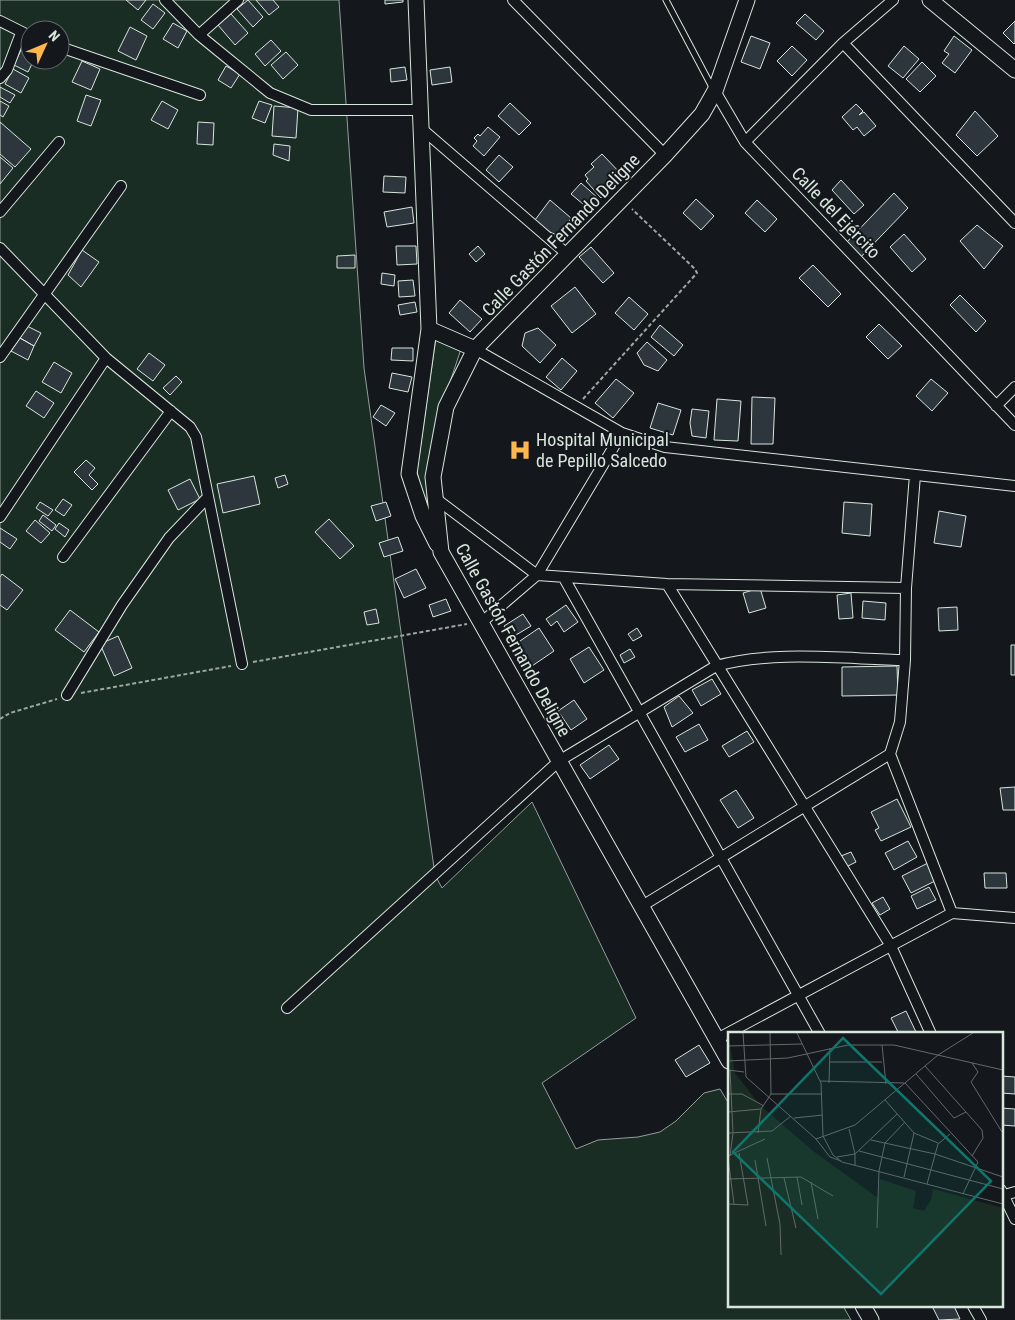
<svg xmlns="http://www.w3.org/2000/svg" width="1015" height="1320" viewBox="0 0 1015 1320" font-family="'Roboto Condensed',sans-serif">
  <rect width="100%" height="100%" fill="#14181c"/>
  <!-- green -->
  <path fill="#1a2d24" stroke="#939e99" fill-rule="evenodd" d="M 0,0 L 339,0 L 364,368 L 435,875 L 442,888 L 532,802 L 636,1018 L 542,1083 L 576,1149 L 598,1140 L 638,1137 L 660,1132 L 676,1121 L 704,1093 L 720,1089 L 729,1104 L 729,1306 L 843,1306 L 851,1320 L 0,1320 ZM 30,30 L 60,30 L 60,60 L 30,60 Z
    M 436,337 L 461,349 L 448,388 L 430,458 L 426,513 L 417,471 Z"/>
  <!-- building -->
  <path fill="#2c363c" stroke="#d8e6dc" d="M 126,0 L 146,0 L 138,10 Z
    M 248,0 L 263,17 L 253,27 L 237,9 Z
    M 256,0 L 273,0 L 279,7 L 269,15 Z
    M 385,0 L 403,0 L 403,2 L 385,4 Z
    M 153,4 L 165,13 L 153,29 L 141,20 Z
    M 231,14 L 248,33 L 235,45 L 218,25 Z
    M 805,14 L 824,31 L 816,40 L 796,23 Z
    M 1015,21 L 1015,43 L 1014,44 L 1003,33 Z
    M 173,23 L 187,31 L 178,48 L 163,39 Z
    M 130,27 L 147,36 L 136,60 L 118,51 Z
    M 751,36 L 770,43 L 760,69 L 741,62 Z
    M 954,36 L 972,50 L 955,73 L 942,63 L 949,54 L 944,51 Z
    M 271,40 L 281,51 L 265,66 L 255,54 Z
    M 792,46 L 807,60 L 792,76 L 777,61 Z
    M 904,46 L 919,59 L 903,78 L 888,66 Z
    M 21,50 L 30,54 L 30,60 L 34,60 L 28,72 L 14,65 Z
    M 286,52 L 298,65 L 283,79 L 271,65 Z
    M 82,61 L 100,69 L 91,90 L 72,82 Z
    M 922,62 L 936,76 L 920,92 L 906,79 Z
    M 226,66 L 240,74 L 231,88 L 218,80 Z
    M 405,67 L 407,80 L 391,82 L 390,69 Z
    M 450,67 L 452,82 L 432,85 L 430,70 Z
    M 13,69 L 29,78 L 21,93 L 5,84 Z
    M 0,87 L 15,95 L 10,103 L 0,97 Z
    M 86,95 L 101,100 L 91,126 L 77,121 Z
    M 0,101 L 9,106 L 3,117 L 0,115 Z
    M 162,101 L 178,110 L 168,129 L 151,120 Z
    M 259,101 L 272,105 L 265,123 L 252,118 Z
    M 510,103 L 531,123 L 519,135 L 498,116 Z
    M 856,104 L 863,111 L 859,115 L 864,112 L 876,126 L 864,136 L 857,127 L 853,130 L 842,117 Z
    M 274,106 L 298,108 L 296,138 L 272,136 Z
    M 975,111 L 998,136 L 977,156 L 956,135 Z
    M 0,122 L 31,149 L 15,167 L 0,154 Z
    M 198,122 L 214,123 L 213,145 L 197,144 Z
    M 488,127 L 500,137 L 484,156 L 473,146 L 477,141 L 474,138 L 478,134 L 480,136 Z
    M 274,144 L 290,146 L 289,161 L 273,155 Z
    M 602,154 L 623,176 L 601,198 L 586,181 L 588,179 L 585,175 L 594,167 L 591,164 Z
    M 499,155 L 513,167 L 499,182 L 486,170 Z
    M 0,157 L 13,168 L 0,184 Z
    M 384,176 L 406,177 L 405,193 L 383,192 Z
    M 841,180 L 864,205 L 854,214 L 832,190 Z
    M 581,183 L 599,199 L 590,210 L 571,194 Z
    M 894,193 L 908,208 L 858,260 L 844,245 Z
    M 696,199 L 714,216 L 701,230 L 683,213 Z
    M 550,200 L 571,218 L 561,237 L 532,224 Z
    M 757,200 L 777,219 L 765,232 L 745,213 Z
    M 412,207 L 414,223 L 387,227 L 384,212 Z
    M 977,225 L 1003,246 L 984,269 L 960,241 Z
    M 904,234 L 926,259 L 912,272 L 890,247 Z
    M 396,246 L 416,246 L 417,264 L 397,265 Z
    M 478,246 L 485,254 L 476,262 L 469,254 Z
    M 591,247 L 614,273 L 603,283 L 579,257 Z
    M 82,250 L 99,262 L 81,287 L 68,275 Z
    M 355,255 L 355,268 L 337,268 L 337,256 Z
    M 813,265 L 841,294 L 828,307 L 799,278 Z
    M 382,273 L 395,275 L 394,286 L 381,284 Z
    M 413,280 L 415,296 L 399,297 L 398,281 Z
    M 575,287 L 596,314 L 572,333 L 551,306 Z
    M 960,295 L 986,321 L 976,332 L 950,305 Z
    M 629,297 L 648,314 L 634,330 L 615,313 Z
    M 460,300 L 482,319 L 470,332 L 449,313 Z
    M 415,302 L 417,312 L 400,315 L 398,305 Z
    M 879,324 L 902,346 L 888,359 L 866,337 Z
    M 660,325 L 683,345 L 674,356 L 651,337 Z
    M 27,326 L 41,333 L 34,346 L 20,338 Z
    M 538,328 L 556,345 L 540,363 L 522,346 L 525,333 Z
    M 20,338 L 34,346 L 28,360 L 11,351 Z
    M 647,342 L 667,360 L 658,371 L 644,365 L 637,353 Z
    M 392,348 L 413,348 L 413,361 L 391,360 Z
    M 149,353 L 165,365 L 153,381 L 137,369 Z
    M 562,358 L 577,371 L 561,390 L 546,377 Z
    M 54,362 L 72,373 L 61,393 L 42,382 Z
    M 392,373 L 412,377 L 408,392 L 389,388 Z
    M 176,376 L 182,382 L 170,395 L 163,388 Z
    M 616,379 L 634,393 L 613,418 L 595,403 Z
    M 931,379 L 948,393 L 932,411 L 916,396 Z
    M 36,391 L 54,403 L 44,418 L 26,406 Z
    M 752,397 L 775,398 L 773,444 L 751,444 Z
    M 717,399 L 741,401 L 738,441 L 714,440 Z
    M 658,403 L 681,410 L 673,435 L 650,428 Z
    M 381,405 L 395,413 L 386,426 L 373,417 Z
    M 692,409 L 709,411 L 706,438 L 692,436 L 690,423 Z
    M 86,460 L 95,468 L 89,475 L 98,484 L 92,490 L 74,472 Z
    M 285,475 L 288,484 L 278,488 L 275,478 Z
    M 254,476 L 260,504 L 223,513 L 217,484 Z
    M 190,479 L 200,499 L 178,510 L 168,490 Z
    M 63,499 L 72,505 L 64,516 L 55,510 Z
    M 40,502 L 53,510 L 48,516 L 36,508 Z
    M 386,502 L 391,516 L 376,521 L 371,506 Z
    M 844,502 L 872,504 L 870,536 L 842,533 Z
    M 939,511 L 966,516 L 961,547 L 934,543 Z
    M 43,515 L 56,525 L 52,531 L 39,521 Z
    M 329,519 L 354,546 L 340,559 L 315,532 Z
    M 35,520 L 50,533 L 41,543 L 26,531 Z
    M 59,523 L 69,530 L 65,537 L 55,529 Z
    M 0,528 L 17,539 L 10,549 L 0,542 Z
    M 398,537 L 403,551 L 384,557 L 379,543 Z
    M 416,569 L 426,588 L 404,598 L 395,579 Z
    M 2,574 L 23,590 L 7,610 L 0,605 L 0,577 Z
    M 760,588 L 766,608 L 749,613 L 743,593 Z
    M 851,593 L 853,618 L 839,619 L 837,595 Z
    M 446,599 L 451,611 L 433,617 L 429,605 Z
    M 863,601 L 886,603 L 885,620 L 862,618 Z
    M 566,605 L 578,622 L 564,632 L 557,621 L 551,626 L 546,619 Z
    M 957,607 L 958,630 L 939,631 L 938,608 Z
    M 376,609 L 379,623 L 367,625 L 364,612 Z
    M 70,610 L 99,632 L 84,652 L 55,630 Z
    M 523,614 L 531,626 L 511,638 L 504,626 Z
    M 539,628 L 554,651 L 532,666 L 517,643 Z
    M 637,628 L 642,636 L 633,641 L 628,634 Z
    M 118,636 L 132,668 L 114,676 L 100,644 Z
    M 1011,645 L 1015,645 L 1015,675 L 1011,675 Z
    M 589,647 L 604,670 L 584,683 L 570,659 Z
    M 630,649 L 635,657 L 624,663 L 620,655 Z
    M 897,666 L 898,695 L 842,696 L 842,667 Z
    M 712,679 L 721,694 L 701,706 L 692,690 Z
    M 679,696 L 693,713 L 672,727 L 664,707 Z
    M 574,700 L 587,719 L 571,730 L 558,711 Z
    M 699,724 L 708,740 L 685,752 L 676,737 Z
    M 747,731 L 754,742 L 729,757 L 722,746 Z
    M 609,745 L 619,759 L 590,779 L 580,765 Z
    M 1015,787 L 1015,810 L 1003,810 L 1000,788 Z
    M 736,790 L 754,818 L 738,828 L 720,800 Z
    M 897,799 L 911,827 L 881,841 L 875,830 L 879,828 L 871,812 Z
    M 908,841 L 917,857 L 894,870 L 885,853 Z
    M 851,852 L 856,862 L 846,867 L 841,856 Z
    M 928,863 L 937,880 L 911,893 L 902,876 Z
    M 984,873 L 1006,873 L 1007,888 L 985,888 Z
    M 929,887 L 936,900 L 917,909 L 911,896 Z
    M 883,897 L 890,909 L 880,915 L 872,903 Z
    M 906,1011 L 916,1032 L 899,1034 L 891,1018 Z
    M 699,1045 L 710,1063 L 686,1077 L 675,1060 Z
    M 1001,1076 L 1015,1077 L 1015,1094 L 1001,1093 Z
    M 1001,1108 L 1015,1109 L 1015,1126 L 1001,1125 Z
    M 932,1306 L 954,1306 L 960,1319 L 939,1320 Z"/>
  <g fill="none" stroke-linecap="round" stroke-linejoin="round">
    <!-- lane casing -->
    <g stroke="#d8e6dc" stroke-width="7">
      <path id="lane" d="M 666,0 L 713,89"/>
    </g>
    <!-- street casing -->
    <g stroke="#d8e6dc" stroke-width="12">
      <path id="street" d="M 165,0 L 199,35 L 270,93 L 311,110 L 421,110
        M 513,0 L 665,155
        M 0,21 L 30,36
        M 199,35 L 238,0
        M 843,43 L 1015,223
        M 60,47 L 200,95
        M 0,78 L 7,70 L 21,33
        M 715,91 L 745,142 L 1015,425
        M 422,129 L 567,254
        M 745,142 L 843,43 L 893,0
        M 0,212 L 59,142
        M 0,248 L 106,358 L 190,427 L 196,437 L 242,664
        M 475,349 L 622,433 L 665,447 L 1015,486
        M 0,357 L 121,186
        M 996,406 L 1015,387
        M 435,498 L 537,575 L 667,584 L 906,588
        M 0,517 L 106,358
        M 63,557 L 171,411
        M 564,578 L 820,1034
        M 667,584 L 891,946 L 931,1034
        M 482,622 L 537,575 L 622,433
        M 67,695 L 122,605 L 169,538 L 208,497
        M 890,754 L 952,913
        M 642,906 L 890,754 L 900,722 L 905,660 L 906,588 L 915,475
        M 287,1008 L 559,761 L 716,666 C 773,650 845,659 905,660
        M 717,1039 L 952,913 L 1015,918
        M 1001,1190 L 1015,1219
        M 1001,1196 L 1015,1192
        M 973,1306 L 981,1320"/>
    </g>
    <!-- secondary casing -->
    <g stroke="#d8e6dc" stroke-width="17">
      <path id="secondary" d="M 416,0 L 429,329 L 409,474 L 423,516 L 437,544
        M 930,0 L 1015,70
        M 429,329 L 475,349
        M 729,1061 L 441,552 L 433,477 L 446,407 L 475,349 L 665,155 L 702,114 L 715,91 L 747,0
        M 863,1306 L 871,1320"/>
    </g>
    <!-- path -->
    <path stroke="#9da8a2" stroke-width="2" stroke-dasharray="4 2.5" stroke-linecap="butt" d="M 583,399 L 697,273 L 695,269 L 632,209
      M 253,662 L 467,624
      M 81,693 L 231,666
      M 0,719 L 10,713 L 57,699"/>
    <!-- lane -->
    <use href="#lane" stroke="#14181c" stroke-width="5"/>
    <!-- street -->
    <use href="#street" stroke="#14181c" stroke-width="10"/>
    <!-- secondary -->
    <use href="#secondary" stroke="#14181c" stroke-width="15"/>
  </g>
  <!-- icons -->
  <defs>
    <g id="hospital-bare" transform="scale(1.725)"><path d="M-5-5h3v3.5h4V-5h3V5h-3V1.5h-4V5h-3Z" fill="#ffb74d" stroke="#14181c" stroke-width="2.5" paint-order="stroke"/></g>
  </defs>
  <g fill-rule="evenodd">
    <use href="#hospital-bare" x="520" y="450"/>
  </g>
  <g text-anchor="middle" stroke-width="4" stroke-linejoin="round" paint-order="stroke">
    <!-- street labels -->
    <g font-size="18" fill="#d8e6dc" stroke="#14181c">
      <text transform="translate(836 213) rotate(46)" y="6">Calle del Ejército</text>
      <text transform="translate(561 235) rotate(-46)" y="6">Calle Gastón Fernando Deligne</text>
      <text transform="translate(513 640) rotate(61)" y="6">Calle Gastón Fernando Deligne</text>
    </g>
    <!-- poi labels -->
    <g font-size="18" fill="#d8e6dc" stroke="#14181c" text-anchor="start">
      <text x="536" y="446">Hospital Municipal<tspan x="536" dy="21">de Pepillo Salcedo</tspan></text>
    </g>
  </g>
  <!-- overview -->
  <g transform="translate(728 1032)">
    <rect width="275" height="275" fill="#14181c"/>
    <path d="M 0,1 L 7,41 L 32,73 L 85,119 L 150,166 L 152,147 L 188,159 L 185,176 L 196,179 L 203,168 L 205,157 L 275,176 L 275,274 L 0,274 Z" fill="#1a2d24"/>
    <path fill="none" stroke="#626a69" stroke-width="1" d="M 15,1 L 18,45 L 88,107 L 102,125 L 113,129M 42,1 L 43,62M 69,1 L 93,51 L 95,104 L 105,123 L 114,130 L 275,172M 154,13 L 158,52M 0,14 L 74,12M 0,29 L 60,26 L 120,13 L 166,13 L 275,38M 101,30 L 154,30M 244,31 L 250,40 L 243,50 L 274,100M 197,34 L 254,98 L 255,106 L 244,124M 0,38 L 16,40M 188,42 L 226,86 L 238,80M 92,49 L 176,51M 101,51 L 102,16M 177,51 L 250,130 L 235,162M 0,62 L 14,62 L 36,74M 157,68 L 186,101 L 176,145M 0,80 L 33,77M 66,86 L 95,83M 121,97 L 127,122 L 127,133M 0,101 L 44,99 L 63,84M 30,101 L 33,77 L 43,62 L 94,62M 186,101 L 210,111M 88,107 L 127,93 L 210,23 L 245,1M 143,108 L 207,122 L 275,145M 131,119 L 275,157M 0,124 L 37,107M 2,124 L 5,101 L 2,38M 109,125 L 127,122 L 169,82M 0,126 L 6,172M 39,126 L 52,192 L 53,223M 27,128 L 38,194M 69,145 L 74,173M 56,146 L 68,196M 0,147 L 73,145 L 105,164M 83,150 L 90,187M 199,152 L 210,112 L 222,102M 0,172 L 20,173 L 11,121M 149,196 L 151,139 L 157,111 L 177,90"/>
    <path fill="#0f766e" fill-opacity="0.15" stroke="#0f766e" stroke-width="2.5" d="M 115,6 L 263,149 L 153,262 L 5,120 Z"/>
    <rect width="275" height="275" fill="none" stroke="#d8e6dc" stroke-width="2.5"/>
  </g>
  <!-- north arrow -->
  <g transform="translate(45 45) rotate(46)"><circle r="24" fill="#14181c" stroke="#626a69"/>
  <path d="M0-4L9 19L0 12L-9 19Z" fill="#ffb74d"/>
  <text y="-8" font-size="14" font-weight="bold" text-anchor="middle" fill="#d8e6dc">N</text>
  </g>
</svg>
